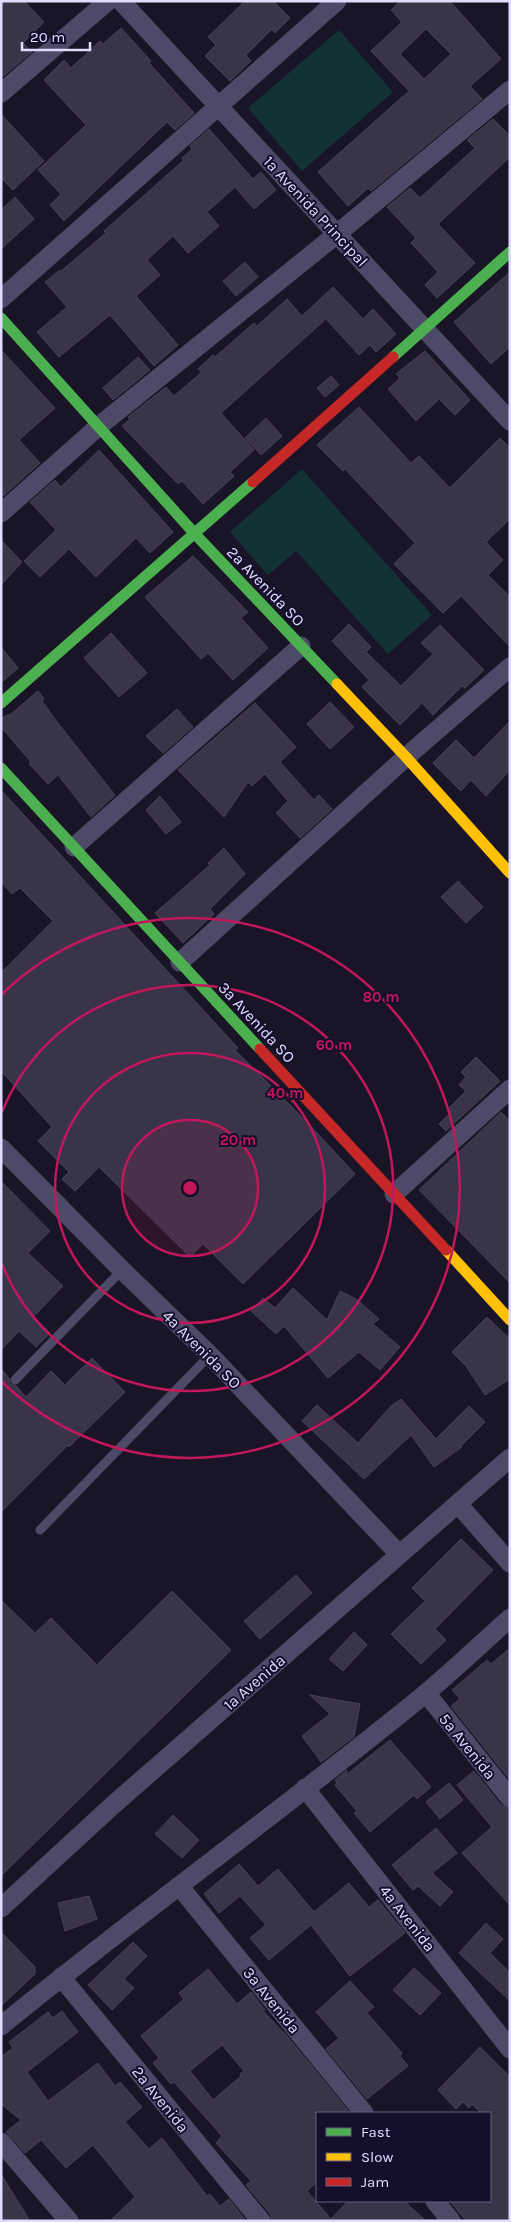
<svg xmlns="http://www.w3.org/2000/svg" width="511" height="2222" viewBox="0 0 511 2222" font-family="Karla,sans-serif">
  <rect width="100%" height="100%" fill="#1a1526"/>
  <!-- green -->
  <path fill="#133235" d="M 339,30 L 393,92 L 302,171 L 248,108 Z
    M 302,469 L 432,615 L 388,654 L 296,551 L 268,575 L 230,532 Z"/>
  <!-- building -->
  <path fill="#393447" stroke="#474059" fill-rule="evenodd" d="M 1,1 L 24,1 L 44,22 L 23,43 L 32,52 L 1,78 Z
    M 245,1 L 273,1 L 290,18 L 275,33 L 272,29 L 246,55 L 251,61 L 230,81 L 205,56 L 216,45 L 208,37 Z
    M 400,1 L 450,1 L 501,59 L 470,86 L 482,99 L 371,191 L 368,188 L 348,206 L 318,172 L 409,91 L 371,51 L 402,22 L 391,10 ZM 426,29 L 451,54 L 424,79 L 400,54 Z
    M 121,28 L 151,61 L 149,63 L 194,113 L 175,130 L 167,122 L 64,221 L 50,205 L 61,194 L 38,170 L 86,125 L 44,80 L 64,60 L 71,68 L 100,41 L 103,44 Z
    M 1,114 L 44,161 L 13,190 L 1,178 Z
    M 493,119 L 510,136 L 510,157 L 438,224 L 475,263 L 437,298 L 425,285 L 438,272 L 411,243 L 416,238 L 387,207 L 410,188 L 420,198 L 475,148 L 467,140 Z
    M 209,129 L 253,179 L 261,172 L 276,190 L 254,209 L 235,187 L 207,212 L 219,226 L 188,253 L 173,236 L 147,260 L 160,275 L 136,296 L 178,345 L 154,366 L 110,315 L 59,357 L 37,332 L 67,307 L 45,282 L 60,270 L 61,271 L 106,233 L 104,231 L 184,160 L 182,158 L 192,149 L 190,146 Z
    M 15,197 L 34,219 L 1,249 L 1,210 Z
    M 245,262 L 258,277 L 236,296 L 223,281 Z
    M 510,272 L 510,347 L 491,364 L 454,322 Z
    M 333,287 L 363,319 L 373,309 L 396,334 L 376,352 L 370,345 L 359,355 L 326,319 L 221,413 L 254,450 L 230,472 L 234,476 L 203,504 L 182,481 L 178,484 L 122,426 L 130,419 L 128,417 L 166,387 L 174,396 L 202,372 L 198,369 L 213,355 L 215,357 L 254,323 L 257,326 L 287,299 L 302,316 Z
    M 1,350 L 55,408 L 19,440 L 40,463 L 1,498 Z
    M 425,351 L 470,400 L 455,415 L 439,399 L 416,421 L 388,389 L 400,378 L 396,374 Z
    M 138,357 L 150,370 L 113,400 L 103,388 Z
    M 331,376 L 339,385 L 325,397 L 317,388 Z
    M 359,407 L 411,463 L 419,456 L 450,488 L 500,438 L 510,448 L 510,519 L 486,542 L 503,560 L 488,575 L 510,597 L 510,647 L 461,596 L 443,613 L 394,564 L 415,543 L 345,469 L 343,471 L 317,445 Z
    M 266,418 L 282,436 L 261,455 L 245,438 Z
    M 99,450 L 173,532 L 150,553 L 136,538 L 96,577 L 69,549 L 40,577 L 24,561 L 56,530 L 30,502 L 55,480 L 61,487 Z
    M 1,540 L 22,562 L 1,585 Z
    M 193,556 L 248,612 L 241,618 L 268,648 L 233,680 L 208,653 L 201,659 L 145,597 Z
    M 349,624 L 371,647 L 366,652 L 401,686 L 433,654 L 421,643 L 440,625 L 484,670 L 465,688 L 462,686 L 433,715 L 422,703 L 400,725 L 362,687 L 369,680 L 332,641 Z
    M 111,633 L 147,673 L 119,697 L 84,658 Z
    M 1,647 L 18,668 L 1,683 Z
    M 38,691 L 44,699 L 42,701 L 57,722 L 115,795 L 91,817 L 58,775 L 48,784 L 29,764 L 31,762 L 1,727 L 1,718 L 11,714 Z
    M 330,702 L 354,727 L 330,749 L 307,724 Z
    M 255,703 L 296,747 L 280,762 L 314,800 L 319,795 L 332,809 L 300,838 L 276,813 L 288,801 L 265,774 L 252,786 L 248,782 L 224,817 L 178,770 Z
    M 177,709 L 193,727 L 163,753 L 146,736 Z
    M 510,721 L 510,770 L 486,796 L 471,780 L 461,791 L 433,763 L 456,740 L 474,758 Z
    M 1,790 L 238,1048 L 235,1050 L 305,1120 L 355,1174 L 243,1284 L 203,1244 L 190,1257 L 99,1167 L 75,1191 L 62,1179 L 69,1172 L 38,1141 L 52,1127 L 1,1071 L 1,973 L 53,921 L 20,888 L 12,894 L 1,882 Z
    M 160,796 L 181,822 L 166,834 L 146,810 Z
    M 224,848 L 245,874 L 210,909 L 214,914 L 183,943 L 155,913 L 210,865 L 208,863 Z
    M 458,881 L 483,907 L 466,923 L 441,897 Z
    M 476,1057 L 500,1081 L 446,1131 L 439,1124 L 451,1112 L 448,1109 L 466,1091 L 459,1085 L 466,1077 L 461,1072 Z
    M 501,1112 L 510,1121 L 510,1283 L 419,1190 Z
    M 1,1181 L 50,1231 L 28,1253 L 63,1286 L 33,1317 L 50,1333 L 36,1347 L 19,1331 L 1,1350 Z
    M 293,1288 L 327,1320 L 340,1291 L 356,1299 L 379,1319 L 373,1324 L 400,1347 L 380,1370 L 359,1352 L 328,1378 L 284,1326 L 276,1334 L 251,1311 L 263,1298 L 275,1308 Z
    M 487,1317 L 510,1339 L 510,1379 L 485,1395 L 466,1366 L 452,1352 Z
    M 92,1358 L 125,1392 L 69,1447 L 68,1445 L 1,1512 L 1,1369 L 9,1378 L 10,1384 L 16,1386 L 26,1397 L 51,1371 L 65,1385 Z
    M 401,1399 L 436,1439 L 469,1406 L 485,1422 L 461,1446 L 462,1447 L 434,1467 L 411,1435 L 364,1479 L 302,1421 L 317,1405 L 358,1443 L 391,1406 Z
    M 461,1539 L 493,1570 L 435,1629 L 446,1640 L 421,1664 L 391,1634 L 425,1601 L 412,1588 Z
    M 296,1575 L 312,1593 L 260,1639 L 244,1621 Z
    M 172,1591 L 231,1650 L 1,1876 L 1,1600 L 35,1633 L 51,1618 L 97,1665 Z
    M 354,1632 L 367,1645 L 343,1671 L 329,1659 Z
    M 510,1648 L 510,1780 L 451,1706 L 460,1699 L 452,1690 L 487,1660 L 491,1664 Z
    M 310,1695 L 360,1704 L 354,1737 L 321,1762 L 302,1736 L 330,1714 Z
    M 390,1740 L 431,1787 L 417,1799 L 414,1795 L 370,1832 L 354,1813 L 357,1811 L 335,1785 L 337,1783 L 335,1780 L 347,1770 L 346,1775 Z
    M 474,1771 L 501,1805 L 510,1809 L 510,1905 L 462,1853 L 492,1827 L 457,1785 Z
    M 449,1783 L 463,1800 L 440,1819 L 426,1802 Z
    M 173,1815 L 199,1840 L 182,1858 L 155,1834 Z
    M 436,1828 L 457,1853 L 432,1873 L 453,1892 L 440,1906 L 418,1886 L 413,1890 L 392,1865 Z
    M 239,1864 L 258,1886 L 278,1869 L 314,1912 L 349,1883 L 369,1907 L 378,1900 L 405,1933 L 350,1976 L 311,1925 L 269,1960 L 250,1938 L 266,1925 L 240,1896 L 219,1913 L 204,1894 Z
    M 89,1896 L 97,1919 L 65,1931 L 58,1903 Z
    M 486,1923 L 503,1939 L 490,1953 L 510,1973 L 510,2001 L 459,1953 Z
    M 1,1932 L 35,1967 L 35,1974 L 1,2006 Z
    M 133,1942 L 147,1956 L 124,1979 L 134,1988 L 112,2010 L 88,1985 Z
    M 414,1968 L 441,1993 L 420,2015 L 393,1990 Z
    M 208,1969 L 237,2004 L 251,1992 L 265,2010 L 263,2011 L 287,2036 L 350,2113 L 317,2113 L 317,2182 L 307,2191 L 331,2219 L 348,2201 L 404,2201 L 426,2221 L 272,2221 L 270,2214 L 246,2185 L 251,2181 L 216,2143 L 222,2136 L 174,2082 L 171,2084 L 153,2063 L 159,2058 L 141,2036 L 184,1999 L 179,1993 ZM 222,2045 L 244,2071 L 240,2074 L 241,2076 L 213,2100 L 190,2071 Z
    M 350,1981 L 374,2007 L 367,2013 L 402,2053 L 400,2056 L 408,2066 L 367,2099 L 326,2049 L 339,2038 L 316,2012 Z
    M 62,2011 L 78,2032 L 27,2072 L 48,2101 L 98,2063 L 115,2086 L 120,2082 L 142,2107 L 125,2122 L 149,2149 L 162,2138 L 207,2196 L 210,2194 L 220,2206 L 229,2199 L 246,2221 L 110,2221 L 135,2197 L 93,2145 L 66,2168 L 41,2140 L 25,2153 L 6,2132 L 21,2120 L 1,2104 L 1,2057 L 13,2048 L 9,2042 L 48,2012 L 53,2018 Z
    M 480,2047 L 510,2077 L 510,2221 L 466,2221 L 450,2201 L 490,2201 L 490,2113 L 481,2113 L 472,2104 L 469,2108 L 463,2102 L 456,2109 L 438,2090 Z
    M 1,2174 L 30,2221 L 1,2221 Z"/>
  <g fill="none" stroke-linecap="round" stroke-linejoin="round">
    <!-- lane -->
    <path stroke="#4d4a67" stroke-width="9" d="M 15,1380 L 122,1270
      M 40,1530 L 210,1355"/>
    <!-- street -->
    <path stroke="#4d4a67" stroke-width="19" d="M 121,1 L 510,421
      M 1,93 L 108,1
      M 1,299 L 337,1
      M 1,513 L 99,426 L 337,234 L 510,90
      M 74,847 L 301,646
      M 180,962 L 406,757 L 510,667
      M 1,1148 L 122,1270 L 210,1355 L 399,1554
      M 394,1194 L 510,1089
      M 458,1504 L 510,1563
      M 426,1693 L 510,1798
      M 305,1788 L 510,2049
      M 180,1887 L 364,2113
      M 1,1908 L 113,1805 L 510,1458
      M 61,1977 L 261,2221
      M 1,2026 C 140,1912 286,1808 425,1694 C 454,1670 482,1643 510,1618
      M 1,2142 L 69,2221
      M 435,2201 L 451,2221"/>
    <!-- fast -->
    <path stroke="#4caf50" stroke-width="11" d="M 1,318 L 195,534 L 337,684
      M 393,357 L 510,252
      M 1,703 L 253,482
      M 1,768 L 260,1049"/>
    <!-- slow -->
    <path stroke="#ffc107" stroke-width="11" d="M 337,684 L 406,757 L 510,873
      M 446,1250 L 510,1320"/>
    <!-- jam -->
    <path stroke="#c62828" stroke-width="11" d="M 253,482 L 393,357
      M 260,1049 L 446,1250"/>
  </g>
  <!-- distance rings -->
  <circle cx="190" cy="1188" r="68" fill="#c2185b" fill-opacity=".12"/>
  <g fill="none" stroke="#c2185b" stroke-width="2.5">
    <circle cx="190" cy="1188" r="68"/>
    <circle cx="190" cy="1188" r="135"/>
    <path d="M2 1112A203 203 0 1 1 2 1264"/>
    <path d="M2 994A270 270 0 1 1 2 1382"/>
  </g>
  <g text-anchor="middle" stroke-width="4" stroke-linejoin="round" paint-order="stroke">
    <!-- street labels -->
    <g font-size="16" fill="#e1dbff" stroke="#160f2c">
      <text transform="translate(316 211) rotate(47)" y="6">1a Avenida Principal</text>
      <text transform="translate(266 586) rotate(46)" y="6">2a Avenida SO</text>
      <text transform="translate(257 1022) rotate(47)" y="6">3a Avenida SO</text>
      <text transform="translate(202 1349) rotate(45)" y="6">4a Avenida SO</text>
      <text transform="translate(254 1682) rotate(-41)" y="6">1a Avenida</text>
      <text transform="translate(468 1746) rotate(51)" y="6">5a Avenida</text>
      <text transform="translate(408 1918) rotate(52)" y="6">4a Avenida</text>
      <text transform="translate(272 2000) rotate(51)" y="6">3a Avenida</text>
      <text transform="translate(161 2099) rotate(51)" y="6">2a Avenida</text>
    </g>
  </g>
  <circle cx="190" cy="1188" r="8" fill="#c2185b" stroke="#160f2c" stroke-width="2.5"/>
  <g font-size="15" text-anchor="middle" font-weight="bold" fill="#c2185b" stroke="#160f2c" stroke-width="4" stroke-linejoin="round" paint-order="stroke">
    <text x="381" y="1002">80 m</text>
    <text x="334" y="1050">60 m</text>
    <text x="285" y="1098">40 m</text>
    <text x="238" y="1145">20 m</text>
  </g>
  <!-- border -->
  <rect width="511" height="2222" fill="none" stroke="#e1dbff" stroke-width="5"/>
  <!-- legend -->
  <rect x="316" y="2112" width="175" height="90" fill="#160f2c" stroke="#676180"/>
  <rect x="326" y="2128" width="25" height="8" fill="#4caf50" stroke="#676180"/>
  <text x="361" y="2137" font-size="15" fill="#e1dbff">Fast</text>
  <rect x="326" y="2153" width="25" height="8" fill="#ffc107" stroke="#676180"/>
  <text x="361" y="2162" font-size="15" fill="#e1dbff">Slow</text>
  <rect x="326" y="2178" width="25" height="8" fill="#c62828" stroke="#676180"/>
  <text x="361" y="2187" font-size="15" fill="#e1dbff">Jam</text>
  <!-- scale -->
  <path d="M22 42v8h68v-8" fill="none" stroke="#e1dbff" stroke-width="2.5"/>
  <text x="30" y="42" font-size="15" fill="#e1dbff" stroke="#160f2c" stroke-width="4" paint-order="stroke">20 m</text>
</svg>
